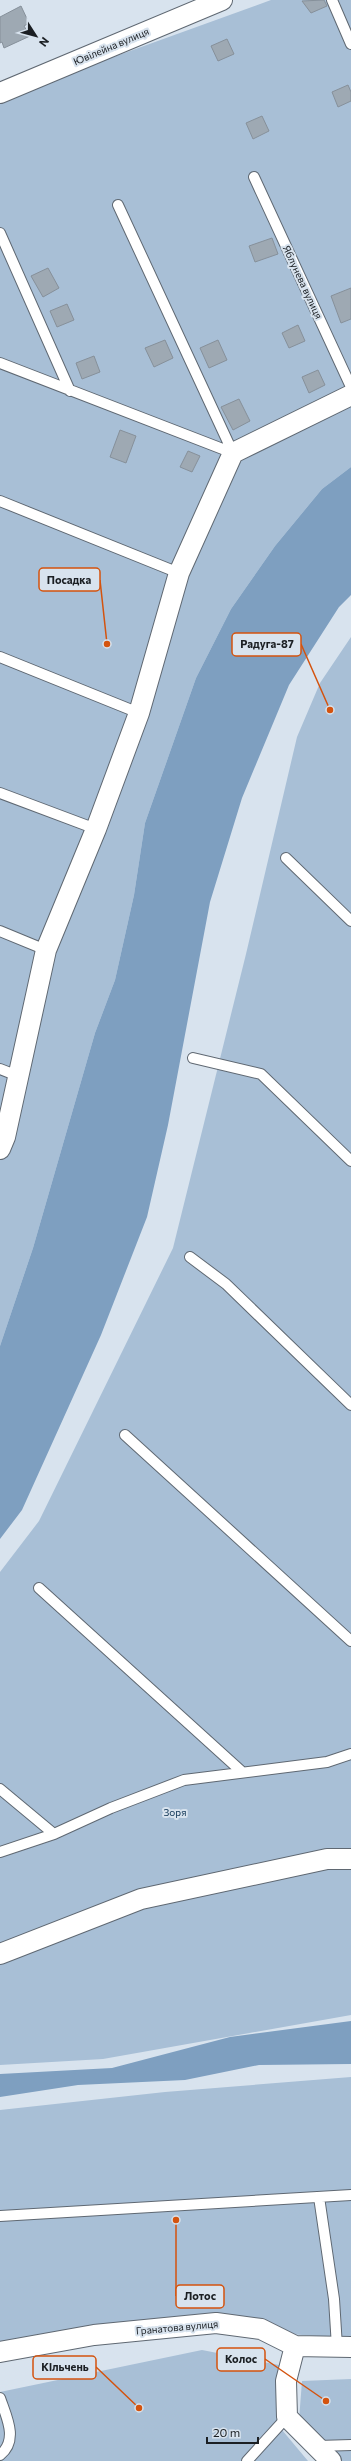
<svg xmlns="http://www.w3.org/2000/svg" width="351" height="2461" viewBox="0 0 351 2461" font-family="Commissioner,sans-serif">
  <rect width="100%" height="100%" fill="#d8e3ee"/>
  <!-- green -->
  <path fill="#a8bfd6" d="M 271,0 L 351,0 L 351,467 L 322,489 L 275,546 L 231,609 L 196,678 L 145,823 L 134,895 L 115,980 L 95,1033 L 33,1248 L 0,1346 L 0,98 Z
    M 351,637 L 351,2015 L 103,2059 L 0,2065 L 0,1572 L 39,1521 L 173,1248 L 246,954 L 297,737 L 320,683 Z
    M 351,2077 L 351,2338 L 223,2330 L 123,2334 L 0,2359 L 0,2110 L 165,2092 Z
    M 202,2350 L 279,2365 L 277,2424 L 308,2461 L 0,2461 L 0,2392 Z
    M 351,2379 L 351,2461 L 333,2461 L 299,2420 L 302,2381 Z"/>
  <!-- water -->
  <path fill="#7e9fc0" d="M 351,467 L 351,595 L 339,607 L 289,685 L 242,798 L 210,902 L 168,1125 L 147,1217 L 101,1335 L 22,1510 L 0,1539 L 0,1346 L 33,1248 L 95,1033 L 115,980 L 134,895 L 145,823 L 196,678 L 231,609 L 275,546 L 322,489 Z
    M 351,2021 L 351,2064 L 259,2065 L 185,2080 L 78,2085 L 0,2097 L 0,2074 L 112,2068 L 230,2037 Z"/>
  <!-- building -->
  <path fill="#9ea9b3" stroke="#86909a" d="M 324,0 L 327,6 L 311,13 L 302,1 Z
    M 21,6 L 29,23 L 24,26 L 30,36 L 4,48 L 2,42 L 0,43 L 0,17 Z
    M 227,39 L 234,54 L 218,61 L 211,46 Z
    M 348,85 L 351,92 L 351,101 L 338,107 L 332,92 Z
    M 262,116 L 269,131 L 253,139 L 246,123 Z
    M 272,238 L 278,254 L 255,262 L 249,246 Z
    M 48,268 L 59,288 L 43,297 L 31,276 Z
    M 351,288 L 351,319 L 341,323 L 331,296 Z
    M 67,304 L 74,320 L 57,327 L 50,311 Z
    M 298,325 L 305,341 L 289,348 L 282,333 Z
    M 165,340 L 173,358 L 154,367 L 145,348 Z
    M 218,340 L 227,360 L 209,368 L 200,348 Z
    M 94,356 L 100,372 L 82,379 L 76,363 Z
    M 318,370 L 325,385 L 309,393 L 302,377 Z
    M 239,399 L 250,421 L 233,430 L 221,407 Z
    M 120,430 L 136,436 L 126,463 L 110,457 Z
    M 188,451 L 200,456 L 192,472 L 180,467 Z"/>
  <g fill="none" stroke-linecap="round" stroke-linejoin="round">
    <!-- lane casing -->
    <g stroke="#5f6872" stroke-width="12">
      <path id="lane" d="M 332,0 L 351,44
        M 254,177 L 351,387
        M 118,205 L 233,453
        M 0,233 L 70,391
        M 0,363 L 233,453
        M 0,501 L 179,573
        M 0,657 L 139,713
        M 0,793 L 96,829
        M 286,858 L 351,921
        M 0,931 L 46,950
        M 193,1058 L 261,1074 L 351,1161
        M 0,1069 L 18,1076
        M 190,1257 L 226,1284 L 351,1405
        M 125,1435 L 351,1641
        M 39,1588 L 241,1771
        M 0,1789 L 54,1834
        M 0,1852 L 54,1834 L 111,1808 L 184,1780 L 327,1762 L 351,1754
        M 319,2197 L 334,2299 L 337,2347
        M 0,2216 L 351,2195
        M 0,2398 C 6,2416 19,2440 0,2455
        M 318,2446 L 351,2445
        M 247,2461 L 287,2417"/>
    </g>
    <!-- street casing -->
    <g stroke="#5f6872" stroke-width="22">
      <path id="street" d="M 0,93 L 222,0
        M 0,1149 L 5,1137 L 46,950 L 96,829 L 139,713 L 179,573 L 233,453 L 351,395
        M 0,1954 L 141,1899 L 327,1859 L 351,1859
        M 295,2346 L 286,2381 L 287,2417 L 331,2461
        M 0,2352 L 94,2335 L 216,2323 L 261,2329 L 295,2346 L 351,2347"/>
    </g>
    <!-- lane -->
    <use href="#lane" stroke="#fff" stroke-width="10"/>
    <!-- street -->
    <use href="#street" stroke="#fff" stroke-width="20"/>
  </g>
  <g text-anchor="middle" stroke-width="4" stroke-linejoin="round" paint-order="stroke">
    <!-- street labels -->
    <g font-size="10" fill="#1b1f23" stroke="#d8e3ee">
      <text transform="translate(111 46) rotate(-23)" y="4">Ювілейна вулиця</text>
      <text transform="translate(303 282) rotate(65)" y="4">Яблунева вулиця</text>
      <text transform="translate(177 2327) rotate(-5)" y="4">Гранатова вулиця</text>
    </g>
    <!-- park labels -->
    <g font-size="10" fill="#0c3253" stroke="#d8e3ee">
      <text x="175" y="1816">Зоря</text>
    </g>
  </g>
  <!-- callouts -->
  <path fill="none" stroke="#d4530e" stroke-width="1.5" d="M107 644L100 580M330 710L301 644M176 2220L176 2296M326 2401L265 2359M139 2408L96 2367"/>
  <g fill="#d4530e" stroke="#d8e3ee" stroke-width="1.5">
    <circle cx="107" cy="644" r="4"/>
    <circle cx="330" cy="710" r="4"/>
    <circle cx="176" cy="2220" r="4"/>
    <circle cx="326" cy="2401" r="4"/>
    <circle cx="139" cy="2408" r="4"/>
  </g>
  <g fill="#d8e3ee" stroke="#d4530e" stroke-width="1.5">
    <rect x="39" y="568" width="61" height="23" rx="4"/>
    <rect x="232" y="633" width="69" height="23" rx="4"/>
    <rect x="176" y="2285" width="48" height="23" rx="4"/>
    <rect x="217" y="2348" width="48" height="23" rx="4"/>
    <rect x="33" y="2356" width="63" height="23" rx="4"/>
  </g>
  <g font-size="11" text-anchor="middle" font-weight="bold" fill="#1b1f23">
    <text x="69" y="584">Посадка</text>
    <text x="267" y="648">Радуга-87</text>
    <text x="200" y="2300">Лотос</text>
    <text x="241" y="2363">Колос</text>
    <text x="65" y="2371">Кільчень</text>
  </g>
  <!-- north arrow -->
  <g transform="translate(36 36) rotate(126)" stroke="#d8e3ee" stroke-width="3" paint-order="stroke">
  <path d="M0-3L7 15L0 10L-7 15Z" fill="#1b1f23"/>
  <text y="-6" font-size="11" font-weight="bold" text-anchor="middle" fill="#1b1f23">N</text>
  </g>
  <!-- scale -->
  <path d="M207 2437v6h51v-6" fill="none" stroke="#1b1f23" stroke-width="2"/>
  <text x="213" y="2437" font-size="12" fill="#1b1f23" stroke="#d8e3ee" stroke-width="3" paint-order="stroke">20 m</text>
</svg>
